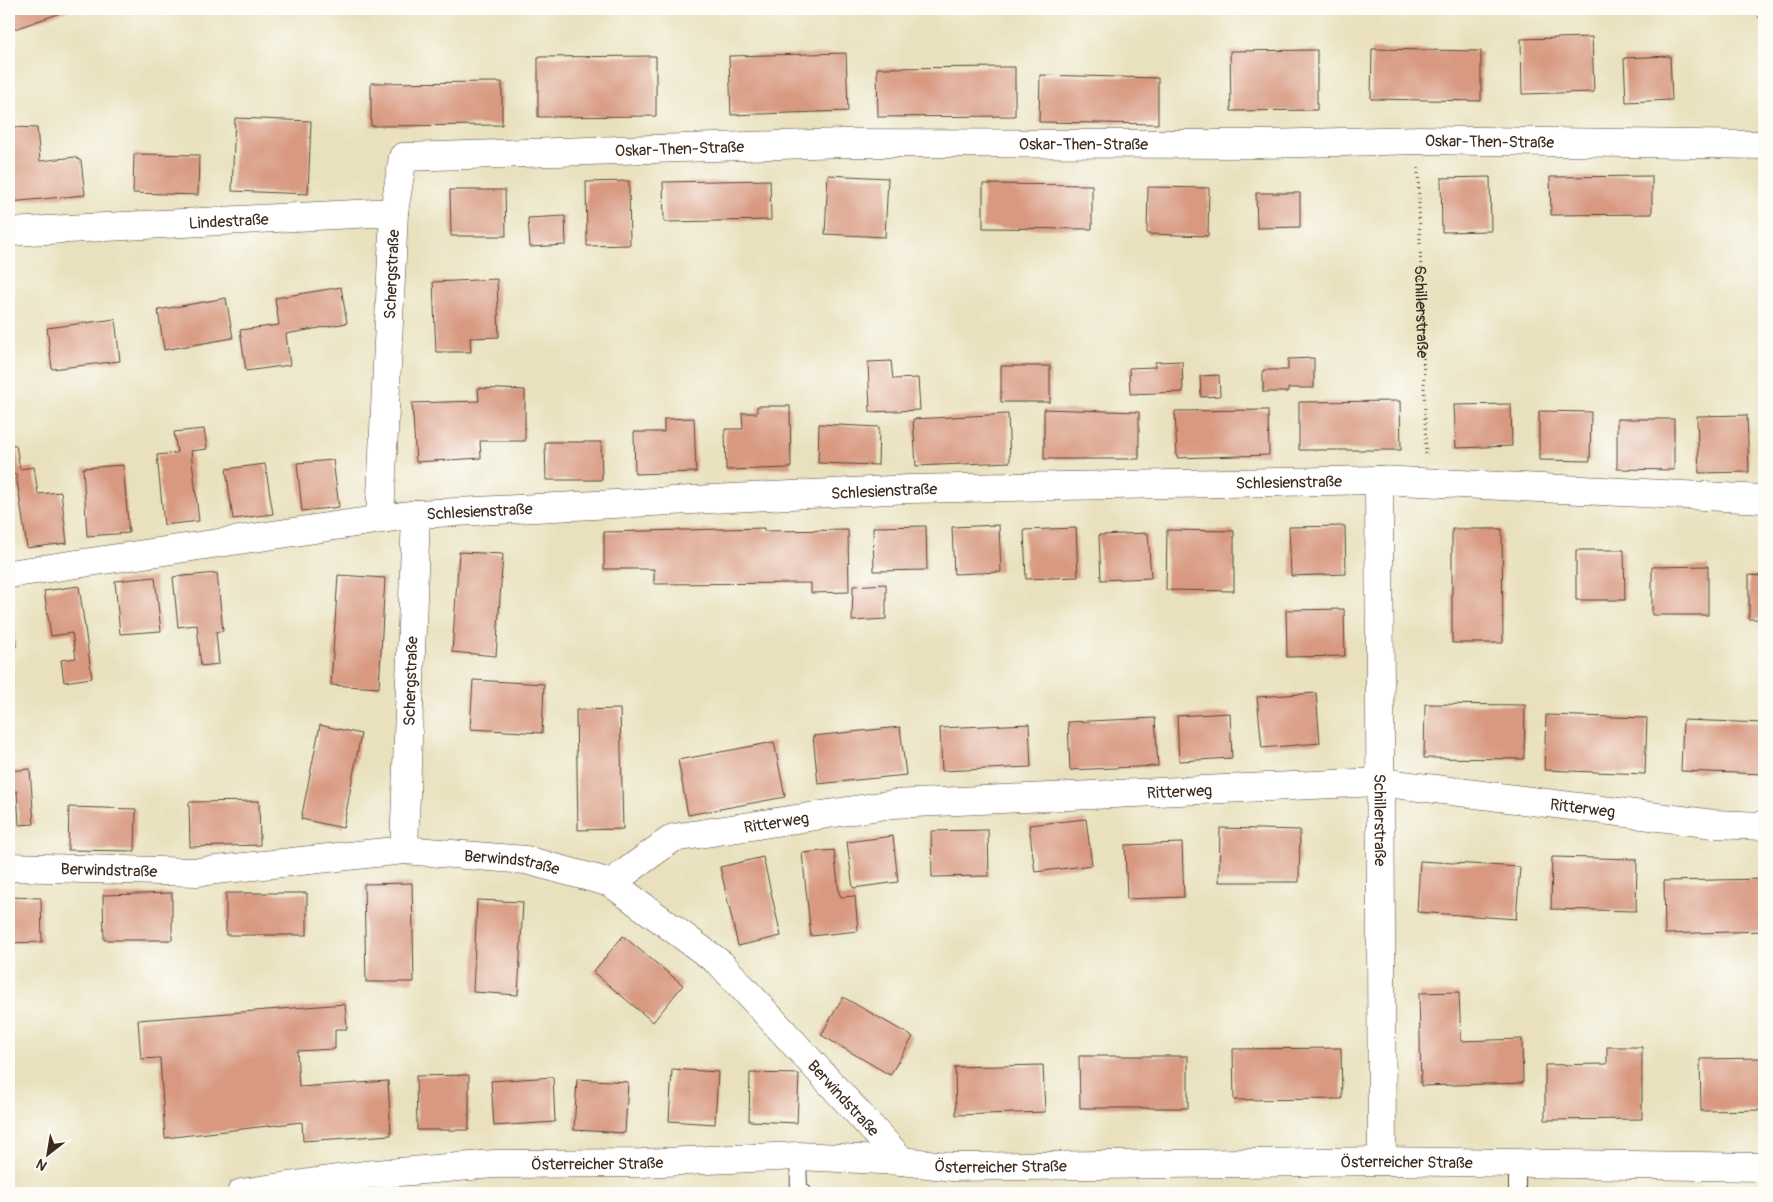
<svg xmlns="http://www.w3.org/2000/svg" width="1773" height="1202" viewBox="0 0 1773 1202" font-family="Pangolin,sans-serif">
  <rect width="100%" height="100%" fill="#fdfcf7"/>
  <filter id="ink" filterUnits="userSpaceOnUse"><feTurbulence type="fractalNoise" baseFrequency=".02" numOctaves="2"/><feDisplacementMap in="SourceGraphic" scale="10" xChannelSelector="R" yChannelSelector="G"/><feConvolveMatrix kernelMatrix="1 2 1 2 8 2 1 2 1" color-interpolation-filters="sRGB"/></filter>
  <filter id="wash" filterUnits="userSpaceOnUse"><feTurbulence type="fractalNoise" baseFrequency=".0096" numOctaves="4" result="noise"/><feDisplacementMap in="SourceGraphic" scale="20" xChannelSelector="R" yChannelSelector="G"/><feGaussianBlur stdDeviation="1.12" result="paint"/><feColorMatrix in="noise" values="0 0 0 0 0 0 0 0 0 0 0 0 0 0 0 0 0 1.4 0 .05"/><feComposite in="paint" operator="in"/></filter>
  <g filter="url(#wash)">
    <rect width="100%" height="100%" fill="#e9e1be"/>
    <g id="blocks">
      <!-- building -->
      <path fill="#d89980" d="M 9,9 L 72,9 L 9,31 Z
        M 1592,37 L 1594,92 L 1522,94 L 1521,39 Z
        M 1372,49 L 1481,51 L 1481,101 L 1371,99 Z
        M 1317,50 L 1317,110 L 1231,111 L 1230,51 Z
        M 846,53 L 848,111 L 731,115 L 729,56 Z
        M 656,56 L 656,116 L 538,117 L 538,57 Z
        M 1670,56 L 1672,100 L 1626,102 L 1624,58 Z
        M 1015,67 L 1015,116 L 878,117 L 877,68 Z
        M 1040,75 L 1158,78 L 1158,124 L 1039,122 Z
        M 502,82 L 502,125 L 371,126 L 371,83 Z
        M 235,118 L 311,121 L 308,194 L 232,191 Z
        M 13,127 L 37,128 L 40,161 L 75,157 L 81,161 L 85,195 L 9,202 L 9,129 Z
        M 134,154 L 199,155 L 198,195 L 133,193 Z
        M 828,175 L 888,178 L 885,237 L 825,234 Z
        M 1652,176 L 1652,214 L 1551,215 L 1550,177 Z
        M 1490,177 L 1491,231 L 1442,232 L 1441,178 Z
        M 770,180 L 771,220 L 664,222 L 663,182 Z
        M 629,181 L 630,245 L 587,246 L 586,182 Z
        M 983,184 L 1092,185 L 1092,229 L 983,228 Z
        M 1148,187 L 1209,188 L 1208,236 L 1147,234 Z
        M 450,190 L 505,190 L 506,236 L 451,236 Z
        M 1256,193 L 1300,193 L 1300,227 L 1257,228 Z
        M 565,216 L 566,245 L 530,247 L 528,218 Z
        M 497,279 L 499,337 L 470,338 L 471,352 L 436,352 L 433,282 Z
        M 341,287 L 347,323 L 286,334 L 290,365 L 246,371 L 240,330 L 279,325 L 275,298 Z
        M 226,298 L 233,338 L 164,350 L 158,310 Z
        M 115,319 L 120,361 L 52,369 L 47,328 Z
        M 1314,358 L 1314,388 L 1288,388 L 1288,392 L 1263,392 L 1263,370 L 1288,370 L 1288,359 Z
        M 891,361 L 893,379 L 918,378 L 920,410 L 870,412 L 868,362 Z
        M 1182,361 L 1183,392 L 1130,394 L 1129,368 L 1155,367 L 1155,362 Z
        M 1001,366 L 1050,366 L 1050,402 L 1001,402 Z
        M 1219,375 L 1220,396 L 1201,397 L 1200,376 Z
        M 478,388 L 525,390 L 525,441 L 480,441 L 481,458 L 416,462 L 412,403 L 479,401 Z
        M 1400,401 L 1401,450 L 1299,450 L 1299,402 Z
        M 1511,404 L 1512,446 L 1456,448 L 1454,405 Z
        M 757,406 L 790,406 L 791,468 L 726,470 L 725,429 L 743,429 L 742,413 L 757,413 Z
        M 1044,409 L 1139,412 L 1139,459 L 1044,459 Z
        M 1268,410 L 1269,455 L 1177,458 L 1175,411 Z
        M 1539,411 L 1591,412 L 1590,461 L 1539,460 Z
        M 1008,414 L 1010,462 L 916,466 L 913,419 Z
        M 1747,415 L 1749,472 L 1699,473 L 1697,416 Z
        M 694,418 L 696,472 L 635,474 L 634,432 L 664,432 L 664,419 Z
        M 1617,419 L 1674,419 L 1674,470 L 1617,469 Z
        M 819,424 L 879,427 L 878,465 L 818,463 Z
        M 204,429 L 207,449 L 191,451 L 199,521 L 164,525 L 157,455 L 177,453 L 174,432 Z
        M 545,442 L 601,442 L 602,480 L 546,480 Z
        M 9,445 L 16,445 L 20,469 L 34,467 L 38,494 L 61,492 L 67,543 L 27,548 L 16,474 L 9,476 Z
        M 333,460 L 339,507 L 302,511 L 297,463 Z
        M 265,464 L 273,514 L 233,519 L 226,469 Z
        M 123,465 L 129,533 L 87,536 L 83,468 Z
        M 999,525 L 1001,572 L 954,574 L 952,527 Z
        M 926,526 L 927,570 L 874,571 L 873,527 Z
        M 1345,526 L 1346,574 L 1291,576 L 1289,527 Z
        M 764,528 L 764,531 L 848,530 L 849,592 L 811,593 L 811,583 L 654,584 L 654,569 L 604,569 L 604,532 Z
        M 1076,528 L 1078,577 L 1026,579 L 1024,530 Z
        M 1452,529 L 1502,529 L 1503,643 L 1452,643 Z
        M 1167,530 L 1234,531 L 1234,591 L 1166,590 Z
        M 1148,533 L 1151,578 L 1101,580 L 1099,535 Z
        M 1576,550 L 1624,550 L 1625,600 L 1576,600 Z
        M 459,552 L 503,554 L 496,656 L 452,652 Z
        M 1708,566 L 1708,615 L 1652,615 L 1652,567 Z
        M 217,573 L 223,631 L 216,632 L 219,664 L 201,666 L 197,625 L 178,627 L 173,577 Z
        M 338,575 L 385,578 L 379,688 L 331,685 Z
        M 1749,575 L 1764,576 L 1764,619 L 1749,619 Z
        M 155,577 L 161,631 L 120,634 L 115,581 Z
        M 886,584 L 886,619 L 852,621 L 853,586 Z
        M 79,586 L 92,678 L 64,682 L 61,660 L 76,658 L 72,633 L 51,636 L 44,591 Z
        M 9,601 L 16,647 L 9,647 Z
        M 1344,609 L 1345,656 L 1287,657 L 1286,610 Z
        M 473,680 L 544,684 L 542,733 L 470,729 Z
        M 1316,693 L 1320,743 L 1262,748 L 1257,697 Z
        M 1425,704 L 1525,705 L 1524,759 L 1424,758 Z
        M 620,709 L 623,829 L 578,830 L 576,710 Z
        M 1230,713 L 1232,758 L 1179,761 L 1177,716 Z
        M 1546,715 L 1647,718 L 1645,774 L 1544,770 Z
        M 1155,718 L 1158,766 L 1070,770 L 1068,722 Z
        M 1683,720 L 1764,723 L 1764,774 L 1681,771 Z
        M 1029,724 L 1031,767 L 942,771 L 940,728 Z
        M 320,725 L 361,734 L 343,828 L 301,819 Z
        M 900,727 L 906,775 L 818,784 L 813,736 Z
        M 774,742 L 785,797 L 688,815 L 678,760 Z
        M 30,769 L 34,824 L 19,825 L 17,791 L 9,792 L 9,771 Z
        M 259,801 L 260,845 L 190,847 L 189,802 Z
        M 69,807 L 136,809 L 135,851 L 68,850 Z
        M 1086,819 L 1092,865 L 1035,872 L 1029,825 Z
        M 1220,828 L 1300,830 L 1299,882 L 1219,882 Z
        M 988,830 L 989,876 L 932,877 L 931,831 Z
        M 893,836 L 898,882 L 853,888 L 847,842 Z
        M 1182,843 L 1184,897 L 1127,899 L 1125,845 Z
        M 834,850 L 839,893 L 841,897 L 855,896 L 858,931 L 811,936 L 802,853 Z
        M 763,857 L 781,936 L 738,946 L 720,867 Z
        M 1552,857 L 1637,859 L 1636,911 L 1551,909 Z
        M 1420,861 L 1520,867 L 1516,919 L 1417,912 Z
        M 1764,879 L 1764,931 L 1665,934 L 1664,881 Z
        M 412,883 L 414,982 L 366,982 L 364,884 Z
        M 172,893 L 172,940 L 104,940 L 103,895 Z
        M 226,893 L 307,893 L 307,935 L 226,935 Z
        M 9,897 L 41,898 L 42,942 L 9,943 Z
        M 477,900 L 523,902 L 518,995 L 473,992 Z
        M 623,936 L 683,985 L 653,1022 L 593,972 Z
        M 1459,992 L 1461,1041 L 1522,1039 L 1523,1083 L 1421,1086 L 1419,993 Z
        M 843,997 L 913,1037 L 890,1075 L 821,1035 Z
        M 345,1004 L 347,1029 L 335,1029 L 335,1049 L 297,1051 L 299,1087 L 388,1081 L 391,1135 L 303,1141 L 302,1122 L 165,1138 L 160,1058 L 141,1059 L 138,1020 Z
        M 1607,1047 L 1642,1047 L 1642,1119 L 1545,1120 L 1545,1065 L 1607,1064 Z
        M 1341,1048 L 1342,1099 L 1234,1100 L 1233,1049 Z
        M 1079,1056 L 1188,1056 L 1188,1108 L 1080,1108 Z
        M 1764,1058 L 1764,1110 L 1701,1111 L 1700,1059 Z
        M 1043,1065 L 1045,1112 L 956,1115 L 955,1067 Z
        M 672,1069 L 718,1072 L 715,1124 L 669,1121 Z
        M 750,1073 L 799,1074 L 797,1123 L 749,1121 Z
        M 469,1075 L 469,1130 L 417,1130 L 416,1076 Z
        M 553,1077 L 555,1122 L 494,1126 L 491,1081 Z
        M 577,1079 L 628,1082 L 625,1133 L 574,1130 Z"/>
    </g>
  </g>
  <g filter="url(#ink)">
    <use href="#blocks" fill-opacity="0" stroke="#554536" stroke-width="1"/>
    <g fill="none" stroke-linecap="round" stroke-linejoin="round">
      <!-- lane casing -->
      <g stroke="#554536" stroke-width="18">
        <path id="lane" d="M 798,1156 L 799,1189 L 804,1193
          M 1517,1163 L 1517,1193"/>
      </g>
      <!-- street casing -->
      <g stroke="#554536" stroke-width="29">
        <g id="street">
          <path id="s2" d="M 9,232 L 394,212 L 403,157 L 843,143 L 1260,144 L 1420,140 L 1764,145"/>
          <path id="s3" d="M 1379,480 L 1382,1161"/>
          <path id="s4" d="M 380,518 L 394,212"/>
          <path id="s5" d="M 9,574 L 416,514 L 910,489 L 1379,480 L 1764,499"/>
          <path id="s6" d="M 404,850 L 416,514"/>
          <path id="s7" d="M 9,867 L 197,872 L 404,850 L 526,860 L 611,883 L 721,964 L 902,1161"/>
          <path id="s8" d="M 611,883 L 673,838 L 893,804 L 1379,782 L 1714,824 L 1764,826"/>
          <path id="s9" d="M 241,1193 L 364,1175 L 494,1164 L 642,1163 L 798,1156 L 902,1161 L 953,1167 L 1382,1161 L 1764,1167"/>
        </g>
      </g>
      <!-- path -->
      <g stroke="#554536" stroke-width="3" stroke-dasharray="1 4" stroke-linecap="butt">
        <path d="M 1752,9 L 1764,22"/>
        <path id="s1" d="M 1418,168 L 1426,454"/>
      </g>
      <!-- lane -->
      <use href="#lane" stroke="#fff" stroke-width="16"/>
      <!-- street -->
      <use href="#street" stroke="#fff" stroke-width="28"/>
    </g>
  </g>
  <g text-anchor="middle" stroke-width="4.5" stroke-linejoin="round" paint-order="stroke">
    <!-- street labels -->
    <g font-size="16" fill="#3b2a1e" stroke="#fdfcf7">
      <text dy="6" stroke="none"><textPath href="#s2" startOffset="1528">Oskar-Then-Straße</textPath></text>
      <text dy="6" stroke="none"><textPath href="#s2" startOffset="1122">Oskar-Then-Straße</textPath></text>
      <text dy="6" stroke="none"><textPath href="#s2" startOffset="718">Oskar-Then-Straße</textPath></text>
      <text dy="6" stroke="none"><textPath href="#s2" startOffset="220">Lindestraße</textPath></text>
      <text dy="6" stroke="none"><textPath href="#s4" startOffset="244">Schergstraße</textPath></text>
      <text dy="6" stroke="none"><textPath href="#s1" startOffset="144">Schillerstraße</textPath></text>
      <text dy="6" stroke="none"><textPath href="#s5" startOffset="1285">Schlesienstraße</textPath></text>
      <text dy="6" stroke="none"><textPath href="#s5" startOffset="880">Schlesienstraße</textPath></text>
      <text dy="6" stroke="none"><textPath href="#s5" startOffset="475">Schlesienstraße</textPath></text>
      <text dy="6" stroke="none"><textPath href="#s6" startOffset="169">Schergstraße</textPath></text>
      <text dy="6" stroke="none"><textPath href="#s8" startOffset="586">Ritterweg</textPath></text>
      <text dy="6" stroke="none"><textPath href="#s8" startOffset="991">Ritterweg</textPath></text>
      <text dy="6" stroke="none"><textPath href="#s3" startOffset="340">Schillerstraße</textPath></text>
      <text dy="6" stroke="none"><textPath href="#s8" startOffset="181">Ritterweg</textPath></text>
      <text dy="6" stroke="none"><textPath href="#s7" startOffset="505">Berwindstraße</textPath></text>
      <text dy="6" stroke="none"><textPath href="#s7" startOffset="100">Berwindstraße</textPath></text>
      <text dy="6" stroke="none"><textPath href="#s7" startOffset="925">Berwindstraße</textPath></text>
      <text dy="6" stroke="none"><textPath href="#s9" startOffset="1168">Österreicher Straße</textPath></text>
      <text dy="6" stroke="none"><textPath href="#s9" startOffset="358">Österreicher Straße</textPath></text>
      <text dy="6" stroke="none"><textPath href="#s9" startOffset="762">Österreicher Straße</textPath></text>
    </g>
  </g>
  <!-- margin -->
  <rect width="1773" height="1202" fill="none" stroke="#fdfcf7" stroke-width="30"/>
  <!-- north arrow -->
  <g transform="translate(48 1154) rotate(211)" stroke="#fdfcf7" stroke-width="4" paint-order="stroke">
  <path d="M0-4L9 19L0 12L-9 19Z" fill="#3b2a1e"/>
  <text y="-8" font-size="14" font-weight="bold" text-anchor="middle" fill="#3b2a1e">N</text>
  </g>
</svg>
